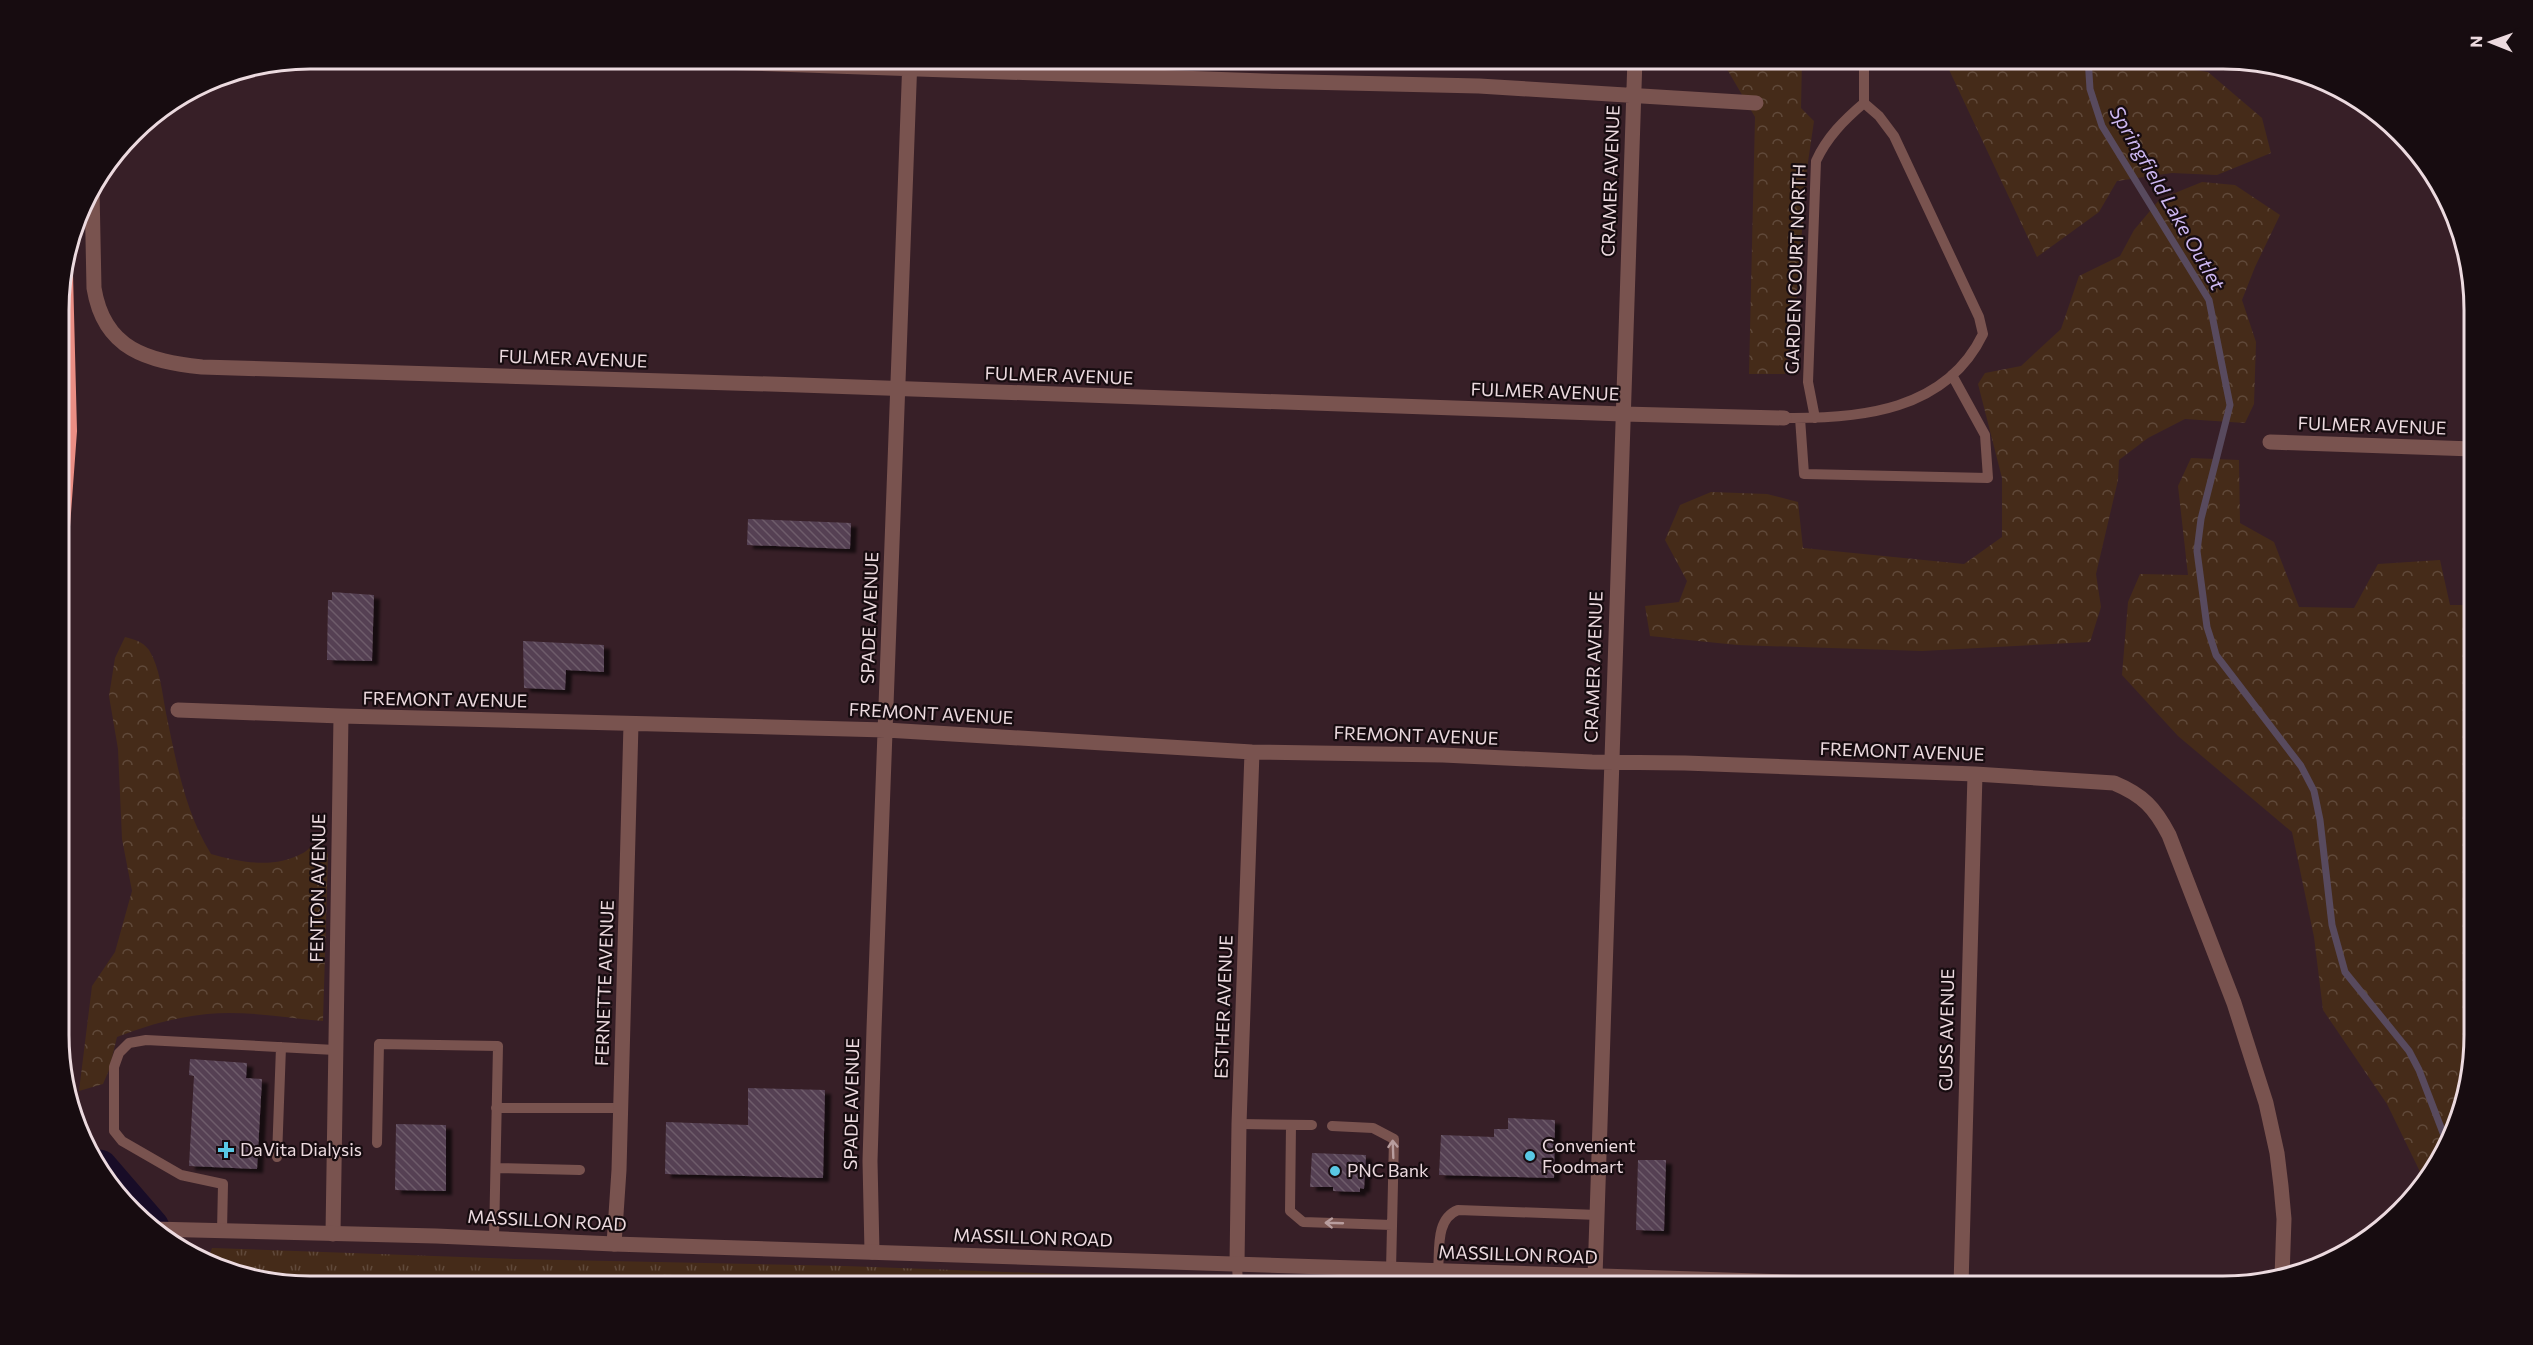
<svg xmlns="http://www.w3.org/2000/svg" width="2533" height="1345" viewBox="0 0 2533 1345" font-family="Commissioner,sans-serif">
  <defs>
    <pattern id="grass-tufts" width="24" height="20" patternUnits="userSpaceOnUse" patternTransform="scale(1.5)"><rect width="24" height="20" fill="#452b19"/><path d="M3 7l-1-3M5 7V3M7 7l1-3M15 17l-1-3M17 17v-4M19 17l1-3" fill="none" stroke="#60493a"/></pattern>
    <pattern id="forest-crowns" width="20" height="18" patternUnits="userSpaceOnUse" patternTransform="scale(1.5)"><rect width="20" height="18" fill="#452b19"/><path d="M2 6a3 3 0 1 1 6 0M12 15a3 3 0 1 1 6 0" fill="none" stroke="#60493a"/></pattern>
    <pattern id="building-back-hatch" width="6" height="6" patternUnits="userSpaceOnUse" patternTransform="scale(1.5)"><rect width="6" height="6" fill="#554153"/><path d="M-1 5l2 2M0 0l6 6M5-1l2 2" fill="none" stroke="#6e5c6b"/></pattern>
    <filter id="shadow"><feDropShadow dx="6" dy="4" stdDeviation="1.5" flood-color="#0009"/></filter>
  </defs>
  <rect width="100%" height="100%" fill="#371f27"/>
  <!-- grass -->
  <path fill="url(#grass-tufts)" d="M 212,1248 L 515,1259 L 845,1266 L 1387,1286 L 310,1286 L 195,1258 L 208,1258 Z"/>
  <!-- forest -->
  <path fill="url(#forest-crowns)" d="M 1712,59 L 1802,59 L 1801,108 L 1814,121 L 1807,169 L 1796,304 L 1785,374 L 1749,374 L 1755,117 L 1724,64 Z
    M 1944,59 L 2157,59 L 2158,65 L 2208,72 L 2262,118 L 2271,153 L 2217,175 L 2172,173 L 2117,181 L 2099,212 L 2037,257 Z
    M 2202,182 L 2235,185 L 2280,215 L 2255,267 L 2242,300 L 2256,342 L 2254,404 L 2245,423 L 2185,419 L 2148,438 L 2119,460 L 2118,480 L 2096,574 L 2101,607 L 2090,642 L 1922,651 L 1737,645 L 1650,636 L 1645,606 L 1679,602 L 1687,581 L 1665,540 L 1680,505 L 1711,492 L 1767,494 L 1798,502 L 1803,548 L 1964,564 L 2002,537 L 2002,478 L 1978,384 L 1985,373 L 2021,366 L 2061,329 L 2079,276 L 2120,256 L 2134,230 L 2160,199 Z
    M 2191,458 L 2239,460 L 2240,523 L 2274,542 L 2299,607 L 2354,608 L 2378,564 L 2440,560 L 2450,605 L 2473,605 L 2474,1035 L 2448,1146 L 2425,1182 L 2387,1104 L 2323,1010 L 2314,937 L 2292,832 L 2178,736 L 2122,675 L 2128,602 L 2140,574 L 2188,575 L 2178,486 Z
    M 125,637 C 135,640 142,641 149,650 C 160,668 162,692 166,713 C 176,761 185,812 211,854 C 240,862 273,869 301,854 C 308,851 314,843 319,838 L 328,854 L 323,1021 C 285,1018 244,1010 207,1014 C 176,1017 145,1026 117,1037 L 109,1070 L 103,1084 L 79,1091 L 92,986 L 115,952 L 132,891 L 122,839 L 118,749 L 109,696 L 115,658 Z
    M 648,1274 L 976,1286 L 977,1286 L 649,1286 Z"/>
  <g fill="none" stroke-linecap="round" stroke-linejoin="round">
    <!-- stream -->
    <path stroke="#584a5e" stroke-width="7" d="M 2088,58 L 2090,89 L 2102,126 L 2209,300 L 2230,405 L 2201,519 L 2197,551 L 2207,627 L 2216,655 L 2301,766 L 2314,791 L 2320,820 L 2332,925 L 2345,972 L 2409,1051 L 2419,1070 L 2448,1146"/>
    <!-- river -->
    <path stroke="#180c27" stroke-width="39" d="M 99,1169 L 150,1228"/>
  </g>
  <!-- building -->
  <path fill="url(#building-back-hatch)" filter="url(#shadow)" d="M 748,519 L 851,523 L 850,549 L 747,545 Z
    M 332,592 L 374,595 L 372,661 L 327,660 L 328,600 L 332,600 Z
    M 523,641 L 604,645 L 604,672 L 566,670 L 565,690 L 524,688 Z
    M 190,1059 L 247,1063 L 246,1078 L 262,1079 L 257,1169 L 189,1166 L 194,1076 L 189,1075 Z
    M 748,1088 L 825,1090 L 823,1178 L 665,1174 L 666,1122 L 748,1125 Z
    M 1508,1118 L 1555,1120 L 1554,1178 L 1439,1175 L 1441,1135 L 1494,1137 L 1494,1129 L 1508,1129 Z
    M 396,1124 L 446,1125 L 446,1191 L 395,1190 Z
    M 1312,1153 L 1366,1155 L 1364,1189 L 1360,1188 L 1360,1192 L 1333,1191 L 1333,1187 L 1310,1187 Z
    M 1638,1160 L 1666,1160 L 1664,1231 L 1636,1230 Z"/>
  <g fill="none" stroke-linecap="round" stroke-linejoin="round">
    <!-- service -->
    <path stroke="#79534f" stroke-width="10" d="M 1784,418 C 1860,419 1946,411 1983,334 L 1979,317 L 1894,136 L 1879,116 L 1864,103 L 1864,58
      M 1800,418 L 1804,474 L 1988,478 L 1985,435 L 1952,375
      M 1815,418 L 1808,382 L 1816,161 C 1827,137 1844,120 1864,103
      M 496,1108 L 620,1108
      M 1239,1124 L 1312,1125
      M 1291,1125 L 1290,1211 L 1303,1222 L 1392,1225
      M 1332,1126 L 1373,1128 L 1394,1139 L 1391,1270
      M 377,1143 L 379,1044 L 498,1046 L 494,1238
      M 277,1157 L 281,1047
      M 496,1168 L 580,1170
      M 222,1231 L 223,1184 L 181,1175 L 122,1141 L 114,1131 L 114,1067 L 119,1053 L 129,1043 L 146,1040 L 335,1050
      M 1237,1264 L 1238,1286
      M 1438,1271 C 1440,1250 1435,1219 1458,1210 L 1598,1215"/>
    <!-- minor -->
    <path stroke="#79534f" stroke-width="15" d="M 606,58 L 1264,81 L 1479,86 L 1756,103
      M 92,189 L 94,288 C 104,350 148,361 202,367 L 800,385 L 1623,414 L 1784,418
      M 2270,442 L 2473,449
      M 178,710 L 341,716 L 886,730 L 1252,752 L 1443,755 L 1592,762 L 1685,763 L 1975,774 L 2114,783 C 2143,795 2155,808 2169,835 L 2234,1003 L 2266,1103 L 2277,1153 L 2281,1186 L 2284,1219 L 2282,1277
      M 333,1234 L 341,716
      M 614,1244 L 619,1170 L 631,724
      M 872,1252 L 870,1161 L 874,1029 L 910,58
      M 1237,1264 L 1239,1124 L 1252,752
      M 1595,1277 L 1635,58
      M 1961,1286 L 1975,774"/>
    <!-- tertiary -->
    <path stroke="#79534f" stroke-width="15" d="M 152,1229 L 436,1236 L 614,1244 L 1912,1286"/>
    <!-- motorway -->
    <path stroke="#ea8e84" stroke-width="18" d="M 60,540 L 68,431 L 64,274"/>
  </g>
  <!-- one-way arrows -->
  <defs><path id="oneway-shaft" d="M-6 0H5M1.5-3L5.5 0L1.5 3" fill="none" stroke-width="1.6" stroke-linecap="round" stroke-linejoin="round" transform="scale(1.5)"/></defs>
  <g stroke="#b89d9e">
    <use href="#oneway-shaft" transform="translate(1393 1149) rotate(-92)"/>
    <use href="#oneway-shaft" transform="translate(1334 1223) rotate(-178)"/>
  </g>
  <!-- markers -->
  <g fill="#59c8e4" stroke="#170c10" stroke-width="2">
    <path d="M223 1141h6v6h6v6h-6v6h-6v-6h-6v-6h6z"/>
    <circle cx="1530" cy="1156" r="6"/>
    <circle cx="1335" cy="1171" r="6"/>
  </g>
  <g text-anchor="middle" stroke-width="4.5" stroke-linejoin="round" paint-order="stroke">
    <!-- street labels -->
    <g font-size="18" fill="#ecdadf" stroke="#170c10">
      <text transform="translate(1611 181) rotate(-88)" y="6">CRAMER AVENUE</text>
      <text transform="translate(1796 269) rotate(-88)" y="6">GARDEN COURT NORTH</text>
      <text transform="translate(573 359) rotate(2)" y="6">FULMER AVENUE</text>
      <text transform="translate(1059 376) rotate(2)" y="6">FULMER AVENUE</text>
      <text transform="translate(1545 392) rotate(2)" y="6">FULMER AVENUE</text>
      <text transform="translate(2372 426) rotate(2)" y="6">FULMER AVENUE</text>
      <text transform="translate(870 618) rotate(-88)" y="6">SPADE AVENUE</text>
      <text transform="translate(1594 667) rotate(-88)" y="6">CRAMER AVENUE</text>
      <text transform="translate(445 700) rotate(1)" y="6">FREMONT AVENUE</text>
      <text transform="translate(931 714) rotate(3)" y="6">FREMONT AVENUE</text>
      <text transform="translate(1416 736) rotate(2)" y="6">FREMONT AVENUE</text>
      <text transform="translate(1902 752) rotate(2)" y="6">FREMONT AVENUE</text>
      <text transform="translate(318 888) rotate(-89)" y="6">FENTON AVENUE</text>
      <text transform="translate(605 983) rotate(-88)" y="6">FERNETTE AVENUE</text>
      <text transform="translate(1224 1007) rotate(-88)" y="6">ESTHER AVENUE</text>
      <text transform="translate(1947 1030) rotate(-89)" y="6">GUSS AVENUE</text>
      <text transform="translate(852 1104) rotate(-89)" y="6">SPADE AVENUE</text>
      <text transform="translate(547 1221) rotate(3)" y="6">MASSILLON ROAD</text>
      <text transform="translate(1033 1238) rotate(2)" y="6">MASSILLON ROAD</text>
      <text transform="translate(1518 1255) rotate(2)" y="6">MASSILLON ROAD</text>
    </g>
    <!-- poi labels -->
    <g font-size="18" fill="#ecdadf" stroke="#170c10" text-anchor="start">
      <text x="1542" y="1152">Convenient<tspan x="1542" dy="21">Foodmart</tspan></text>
      <text x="240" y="1156">DaVita Dialysis</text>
      <text x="1347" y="1177">PNC Bank</text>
    </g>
    <!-- water labels -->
    <g font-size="20" font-style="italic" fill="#cdb7f1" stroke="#170c10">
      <text transform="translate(2167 198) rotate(60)" y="7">Springfield Lake Outlet</text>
    </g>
  </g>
  <!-- crop -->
  <path d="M0 0H2533V1345H0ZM310 69H2223A241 241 0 0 1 2464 310V1035A241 241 0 0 1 2223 1276H310A241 241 0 0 1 69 1035V310A241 241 0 0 1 310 69Z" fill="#170c10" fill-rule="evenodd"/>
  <path fill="none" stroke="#ecdadf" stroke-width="3" d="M310 69H2223A241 241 0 0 1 2464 310V1035A241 241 0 0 1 2223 1276H310A241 241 0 0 1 69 1035V310A241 241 0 0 1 310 69Z"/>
  <!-- north arrow -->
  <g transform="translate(2491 42) rotate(271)" stroke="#170c10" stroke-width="4.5" paint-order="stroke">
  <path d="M0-4.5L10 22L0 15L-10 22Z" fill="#ecdadf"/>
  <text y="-9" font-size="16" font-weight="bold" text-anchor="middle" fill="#ecdadf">N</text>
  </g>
</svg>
